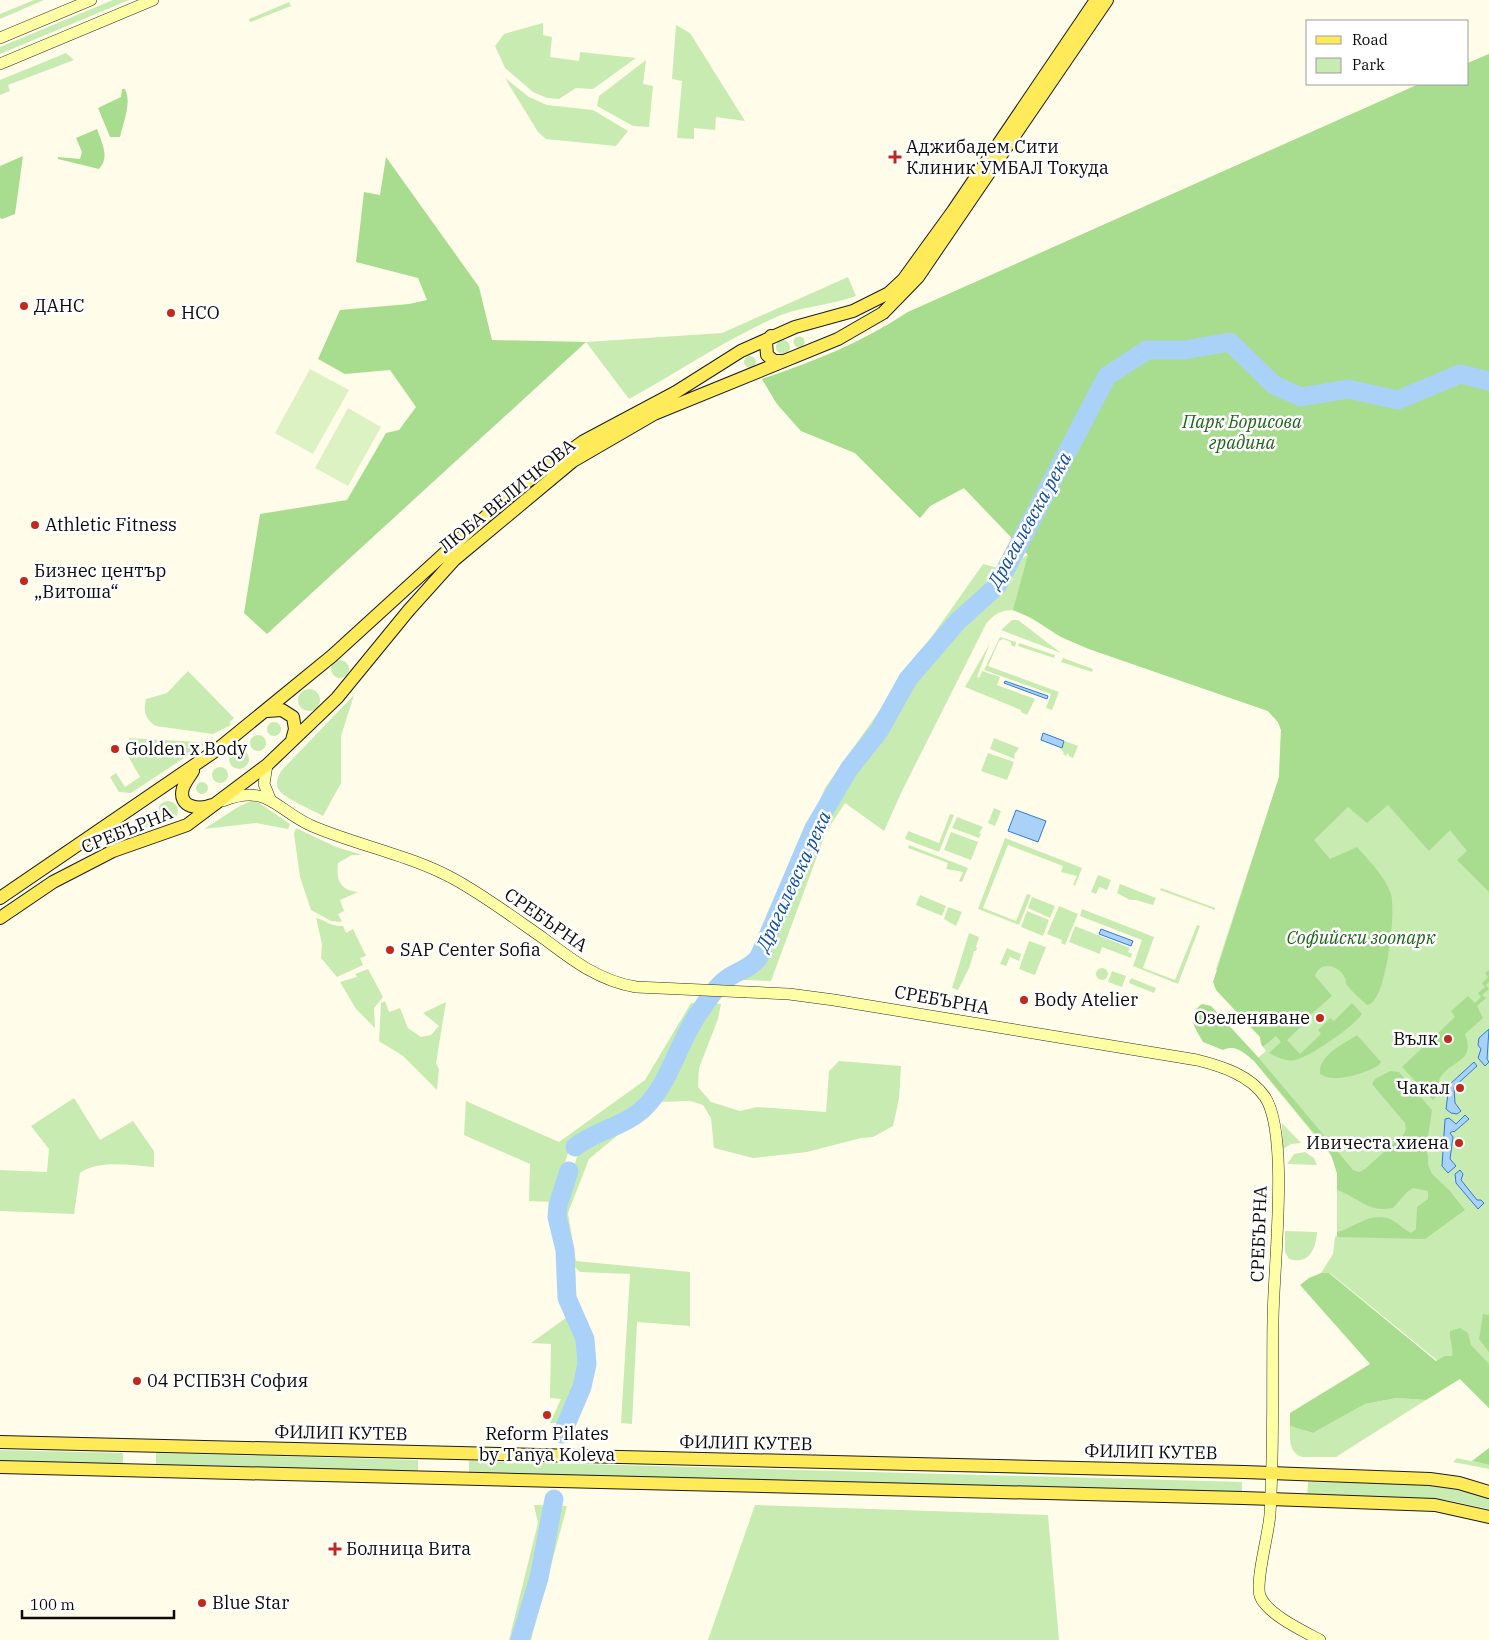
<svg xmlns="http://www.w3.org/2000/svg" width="1489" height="1640" viewBox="0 0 1489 1640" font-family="'IBM Plex Serif',serif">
  <rect width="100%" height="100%" fill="#fffde9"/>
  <!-- green -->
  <path fill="#c8ebb1" d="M 34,0 L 44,0 L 0,19 L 0,14 Z
    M 113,0 L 129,0 L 0,54 L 0,47 Z
    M 289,2 L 291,6 L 251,22 L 249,21 L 249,19 Z
    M 543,23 L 543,35 L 552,37 L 550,57 L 579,61 L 580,52 L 636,58 L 593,89 L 576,88 L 559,99 L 547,98 L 533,92 L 505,68 L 495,46 L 504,34 Z
    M 676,25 L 690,33 L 745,121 L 716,117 L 715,130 L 694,128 L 694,139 L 677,138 L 682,81 L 672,79 Z
    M 66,53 L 74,60 L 8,85 L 10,91 L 0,95 L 0,80 Z
    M 1489,54 L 1489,1408 L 1460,1379 L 1330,1273 L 1321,1273 L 1333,1254 L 1335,1237 L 1337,1236 L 1337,1173 L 1333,1158 L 1254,1061 L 1266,1051 L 1263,1047 L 1275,1036 L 1216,969 L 1279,777 L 1281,730 L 1278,722 L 1268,711 L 1089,649 C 1080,645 1069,641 1060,636 C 1036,622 1010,593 986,624 L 902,791 L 884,831 L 845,803 L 826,832 L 771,981 L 720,979 L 754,956 L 825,788 L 983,564 L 998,568 L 1028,555 L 964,488 L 930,506 L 920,518 L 855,453 L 801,431 L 777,404 L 762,379 C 813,362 863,342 908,312 L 1419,84 L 1468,84 L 1468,63 Z
    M 646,60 L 643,84 L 653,86 L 649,127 L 633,126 L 597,106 L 599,96 Z
    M 505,78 L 529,97 L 547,105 L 593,110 L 628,131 L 616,146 L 546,139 L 538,132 Z
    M 848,277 L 856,296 C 832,305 805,306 781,315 C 728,338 680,371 629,399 L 586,342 L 722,333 Z
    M793.5 342a5.5 5.5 0 1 1 11 0a5.5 5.5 0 1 1-11 0Z
    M776 347a7 7 0 1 1 14 0a7 7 0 1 1-14 0Z
    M744 362a6 6 0 1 1 12 0a6 6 0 1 1-12 0Z
    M 1012,620 L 1018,620 L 1061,653 L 1001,630 Z
    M 1000,637 L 1016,642 L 1015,647 L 1011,645 L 1011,642 L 1003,639 L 999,641 L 988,666 L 1059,692 L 1052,710 L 1046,708 L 1051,694 L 984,670 Z
    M 990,643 L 977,677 L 979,678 L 982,671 L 1000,677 L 997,685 L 1035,699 L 1027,715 L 1021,712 L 1021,710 L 965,687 Z
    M 1019,643 L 1055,655 L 1054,658 L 1018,646 Z
    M 1063,658 L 1093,669 L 1092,672 L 1061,662 Z
    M331 669a9 9 0 1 1 18 0a9 9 0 1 1-18 0Z
    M 188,671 L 234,718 L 230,722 L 231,725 L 213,734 L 156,726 C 145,719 143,711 146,699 L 167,693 Z
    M298 700a11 11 0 1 1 22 0a11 11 0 1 1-22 0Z
    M 354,695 L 341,736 L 341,783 L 323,816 C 313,810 285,799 279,790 C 275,783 278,777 281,771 Z
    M267 729a7 7 0 1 1 14 0a7 7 0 1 1-14 0Z
    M250 743a8 8 0 1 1 16 0a8 8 0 1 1-16 0Z
    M 129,738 L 198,742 L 205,744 L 131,793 L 119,792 L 110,777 L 116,773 L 125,787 L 140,777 L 128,756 Z
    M 994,738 L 1019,748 L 1014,755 L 1015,759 L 990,749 Z
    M 1065,741 L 1078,746 L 1073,758 L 1069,756 L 1068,753 L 1066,756 L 1063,754 L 1064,752 L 1061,750 Z
    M229 759a10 10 0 1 1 20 0a10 10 0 1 1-20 0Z
    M 988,753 L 1014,762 L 1007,780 L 981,771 Z
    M212 775a8 8 0 1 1 16 0a8 8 0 1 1-16 0Z
    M196 788a6 6 0 1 1 12 0a6 6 0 1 1-12 0Z
    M158 811a10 10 0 1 1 20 0a10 10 0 1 1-20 0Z
    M 251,801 L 259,803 L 290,824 L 288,829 L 256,823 L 204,829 L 238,807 Z
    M 994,808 L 1001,811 L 995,826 L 988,823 Z
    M 950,814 L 954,815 L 939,852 L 905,839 L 908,831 L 939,843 Z
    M137 822a6 6 0 1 1 12 0a6 6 0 1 1-12 0Z
    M 957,817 L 983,827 L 979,833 L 981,834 L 979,838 L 952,828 Z
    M 296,828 L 336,847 L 363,855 L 352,855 L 338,863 C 336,880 340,890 358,892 L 340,900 L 344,911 L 338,914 L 342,922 L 331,921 L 311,910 L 300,877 L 294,834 Z
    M 951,832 L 978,842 L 971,860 L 944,850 Z
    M 1005,838 L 1082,868 L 1075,886 L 1073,885 L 1077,876 L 1061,872 L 1063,866 L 1008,845 L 983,908 L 1016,921 L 1027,894 L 1031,895 L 1019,925 L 978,909 Z
    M 909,845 L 968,868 L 962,882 L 959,881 L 963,872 L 946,869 L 948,863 L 908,848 Z
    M 1098,875 L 1111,880 L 1107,890 L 1099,887 L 1096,894 L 1091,892 Z
    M 1120,884 L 1156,898 L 1153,905 L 1136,900 L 1130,900 L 1117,893 Z
    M 1161,888 L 1215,908 L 1215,910 L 1160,890 Z
    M 920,895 L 946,906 L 942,916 L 916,905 Z
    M 1032,897 L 1055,906 L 1050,918 L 1028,908 Z
    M 1059,906 L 1078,914 L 1065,945 L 1061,943 L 1062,940 L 1047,934 Z
    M 948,907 L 962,912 L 956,926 L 944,919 Z
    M 1082,909 L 1154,937 L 1143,968 L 1175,980 L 1197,925 L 1200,926 L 1178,984 L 1133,966 L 1142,940 L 1080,916 Z
    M 1027,911 L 1049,920 L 1043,936 L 1021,927 Z
    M 316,918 C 326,920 331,927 343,926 L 346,933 L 353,929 L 366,956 L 360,958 L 363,965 L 337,977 L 321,958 L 322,944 Z
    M 1075,926 L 1130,948 L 1128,952 L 1132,954 L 1131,958 L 1102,947 L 1100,954 L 1069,942 Z
    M 969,933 L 979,937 L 976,947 L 977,948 L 976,951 L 974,951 L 970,966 L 958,990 L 952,988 Z
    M 1029,941 L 1046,947 L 1035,975 L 1019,969 Z
    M 1007,948 L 1021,954 L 1019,961 L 1010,957 L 1006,966 L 1000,964 Z
    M1096 974a6 6 0 1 1 12 0a6 6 0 1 1-12 0Z
    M 368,969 L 383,997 L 374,1008 L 375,1028 L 356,1009 L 340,982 L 357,977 L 355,974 Z
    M 1112,971 L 1126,976 L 1122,987 L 1108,982 Z
    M 1131,978 L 1156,988 L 1154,993 L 1129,983 Z
    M 385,1001 L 389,1012 L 400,1008 L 408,1028 L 421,1037 L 431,1035 L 439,1026 L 423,1013 L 446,1002 L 436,1063 L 439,1069 L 437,1090 L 403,1056 L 379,1041 L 381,1003 Z
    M 691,1003 L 702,1003 L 649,1094 L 629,1112 L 581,1134 L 571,1144 L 552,1202 L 529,1201 L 530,1164 L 464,1135 L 466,1101 L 559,1142 L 645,1080 Z
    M 711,1003 L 721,1004 L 718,1019 L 699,1068 L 698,1087 L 711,1102 L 740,1111 L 757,1107 L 826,1112 L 829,1071 L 839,1061 L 901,1066 L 899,1099 L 893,1126 L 873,1137 L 861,1138 L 807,1152 L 753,1158 L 714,1148 L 711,1118 L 703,1105 L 690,1101 L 658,1102 L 589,1159 L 568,1213 L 576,1261 L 690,1272 L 690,1326 L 637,1322 L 632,1424 L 621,1423 L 630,1274 L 580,1272 L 569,1261 L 560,1214 L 579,1150 L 590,1140 L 631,1122 L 650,1106 L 667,1083 Z
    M 74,1098 L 100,1140 L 133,1121 L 154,1151 L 154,1167 C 131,1166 100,1159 80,1173 L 74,1214 L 0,1211 L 0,1170 L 47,1172 L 49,1149 L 31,1126 Z
    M 1282,1123 L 1301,1143 L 1291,1144 L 1283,1149 Z
    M 1305,1152 L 1314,1158 L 1317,1165 L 1287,1164 L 1294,1154 Z
    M 1285,1231 L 1317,1232 C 1316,1249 1309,1265 1289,1259 L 1285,1252 Z
    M 570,1315 C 595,1357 581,1383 562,1423 L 550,1423 L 561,1399 L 550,1398 L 551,1344 L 531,1343 Z
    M 1397,1398 L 1426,1400 L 1336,1457 L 1302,1457 C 1288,1452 1290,1438 1290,1426 L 1313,1433 L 1365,1404 Z
    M 0,1450 L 123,1453 L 123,1464 L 0,1461 Z
    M 156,1453 L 418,1460 L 418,1472 L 156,1465 Z
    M 1457,1458 L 1489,1465 L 1489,1469 L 1453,1462 Z
    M 469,1461 L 1242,1482 L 1242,1494 L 469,1473 Z
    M 1308,1482 C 1368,1483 1431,1480 1489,1497 L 1489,1509 L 1446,1500 L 1307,1497 Z
    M 534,1505 L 567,1506 L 531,1640 L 509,1640 L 538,1523 Z
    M 755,1505 L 1048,1515 L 1059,1640 L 708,1640 Z"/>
  <!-- forest -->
  <path fill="#a8dc8f" d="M 1489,54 L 1489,892 L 1457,860 L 1467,851 L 1450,830 L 1429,851 L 1388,805 L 1367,823 L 1348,807 L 1314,840 L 1330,859 L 1357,847 C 1369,861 1385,876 1391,894 C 1396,910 1387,1004 1367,1005 C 1361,999 1352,992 1347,985 C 1343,979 1348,985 1345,978 C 1339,965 1320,960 1315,976 L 1332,996 L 1307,1018 L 1308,1020 L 1287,1040 L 1300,1054 L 1321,1034 L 1318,1030 L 1330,1018 L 1334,1021 L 1352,1003 L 1362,1014 C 1354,1026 1310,1057 1295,1060 C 1286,1062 1277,1057 1269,1053 L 1281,1042 L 1276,1036 L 1263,1047 L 1261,1044 L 1260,1037 L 1216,990 L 1213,982 L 1279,777 L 1281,730 L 1278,722 L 1268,711 L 1089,649 L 1061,637 L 1031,618 L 1013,610 L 1028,555 L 964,488 L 930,506 L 920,518 L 855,453 L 801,431 L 777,404 L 762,379 C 813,362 863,342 908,312 L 1419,84 L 1468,84 L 1468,63 Z
    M 122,89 L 125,89 C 132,103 123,123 120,137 L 110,137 L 98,108 L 121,97 Z
    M 97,129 C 102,143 110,157 99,169 L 58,159 L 58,157 L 80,159 L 82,152 L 76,138 Z
    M 23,156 L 15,214 L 2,219 L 0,218 L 0,166 Z
    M 386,157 L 479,287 L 492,340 L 586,342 L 267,634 L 244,613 L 260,514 L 347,500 L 386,433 L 399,430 L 416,407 L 390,370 L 345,374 L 318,359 L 340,310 L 409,304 L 427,300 L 418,278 L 356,262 L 364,192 L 380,195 Z
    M 1489,970 L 1489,982 L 1486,985 L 1489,989 L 1482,995 L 1486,998 L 1477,1006 L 1483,1018 L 1465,1034 C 1476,1063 1451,1059 1440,1078 C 1436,1085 1439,1095 1433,1100 L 1402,1067 L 1455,1017 L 1451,1011 L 1468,996 L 1475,1003 L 1481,997 L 1478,993 L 1485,987 L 1482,983 L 1488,977 L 1485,973 Z
    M 1202,1004 L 1211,1006 L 1258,1057 L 1353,1170 L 1359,1172 L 1365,1169 L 1404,1134 L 1406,1129 L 1405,1123 L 1372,1084 L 1375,1079 L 1390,1071 L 1399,1072 L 1432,1110 L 1426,1150 L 1428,1155 L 1428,1165 L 1432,1174 L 1449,1190 L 1465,1210 L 1425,1239 L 1337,1237 L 1337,1232 C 1354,1228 1368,1213 1387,1218 C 1395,1220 1403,1229 1411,1233 L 1416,1229 L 1417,1207 L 1428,1199 L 1428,1191 L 1413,1188 L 1407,1192 L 1393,1208 C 1367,1213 1360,1198 1337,1190 L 1337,1173 L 1330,1152 L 1254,1061 C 1244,1053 1236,1044 1223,1050 L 1203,1042 C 1195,1028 1185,1016 1202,1004 Z
    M 1357,1035 L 1381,1062 L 1379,1065 C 1367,1073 1333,1084 1320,1074 C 1318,1055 1344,1044 1357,1035 Z
    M 1321,1273 L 1329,1273 L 1436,1361 L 1445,1356 L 1452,1356 C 1454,1349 1449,1340 1450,1331 L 1460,1328 L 1468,1333 L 1471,1345 L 1489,1364 L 1489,1408 L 1460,1379 L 1426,1400 L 1397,1398 L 1365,1404 L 1313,1433 L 1290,1426 L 1290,1413 L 1370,1364 L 1300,1285 L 1309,1278 Z
    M 1483,1314 L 1489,1315 L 1489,1352 L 1479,1339 Z
    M 1489,1448 L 1489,1465 L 1472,1461 Z"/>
  <!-- pitch -->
  <path fill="#dcf2c3" d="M 310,369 L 349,390 L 313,454 L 275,433 Z
    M 348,408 L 381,427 L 348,486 L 315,468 Z"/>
  <!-- water -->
  <path fill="#aad2f9" stroke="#2d7dd4" d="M 1005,681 L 1048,696 L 1047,699 L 1004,683 Z
    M 1043,733 L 1064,741 L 1062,748 L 1041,740 Z
    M 1016,810 L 1046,821 L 1038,842 L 1008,831 Z
    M 1101,929 L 1133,941 L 1131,946 L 1099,934 Z
    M 1489,1029 L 1487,1059 L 1489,1062 L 1485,1066 L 1478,1058 L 1481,1049 L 1478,1045 L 1479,1038 Z
    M 1474,1062 L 1477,1066 L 1454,1087 L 1455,1103 L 1461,1111 L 1457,1114 L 1451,1113 L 1446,1109 L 1449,1085 Z
    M 1465,1115 L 1469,1119 L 1454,1132 L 1453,1131 L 1450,1133 L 1453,1137 L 1450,1159 L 1456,1166 L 1448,1173 L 1442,1166 L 1445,1119 L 1449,1118 L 1456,1124 Z
    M 1460,1170 L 1463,1174 L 1461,1180 L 1477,1200 L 1481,1200 L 1484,1203 L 1478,1209 L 1456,1183 L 1455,1174 Z"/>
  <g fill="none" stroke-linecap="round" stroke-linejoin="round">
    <!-- river -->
    <path stroke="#aad2f9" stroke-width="19" d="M 575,1147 C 596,1130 625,1127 645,1107 C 670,1082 678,1043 698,1014 C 706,1003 714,989 724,981 C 735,971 750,970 759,957 L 814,828 L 849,769 L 879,731 L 908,679 L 958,621 L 997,586 L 1107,376 L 1147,350 L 1184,350 L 1230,342 L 1274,385 L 1301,397 L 1348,389 L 1398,400 L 1460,374 L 1489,381
      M 562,1434 L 582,1387 L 587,1364 L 585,1339 L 567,1298 L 565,1250 L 557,1217 L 558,1205 L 569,1171
      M 520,1640 L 539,1578 L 554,1499"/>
    <!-- secondary casing -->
    <g stroke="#2d2d2d" stroke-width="12">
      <path id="secondary" d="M 0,38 L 91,0
        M 0,64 L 153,0
        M 267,765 L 264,784 L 271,801
        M 223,801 C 268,783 276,810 312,826 C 359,846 410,855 454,879 C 485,896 514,918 543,938 C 572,960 599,981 636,987 L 789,994 L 834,1000 L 1197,1060 C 1221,1066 1250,1075 1265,1097 C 1290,1135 1273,1271 1273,1321 C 1272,1385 1274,1450 1270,1514 C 1269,1533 1255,1581 1260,1596 C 1267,1614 1303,1631 1320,1640"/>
    </g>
    <!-- primary casing -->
    <g stroke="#1c1c1c" stroke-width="14">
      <path id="primary" d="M 771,336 L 766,342 L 767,355 L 774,361 L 782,361
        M 267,711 L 282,710 L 293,717 L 295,729 L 292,740
        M 193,771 C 190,776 185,782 183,788 C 177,808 200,810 212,805
        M 0,898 L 218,749 L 332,656 L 468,532 L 522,485 L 584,441 L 676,392 L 741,351 L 795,327 L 853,311 L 889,293 L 903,280 L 953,211 L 1096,0
        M 0,918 L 53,882 L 113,851 L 187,825 L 267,765 L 337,698 L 409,610 L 454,560 L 573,461 L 654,414 L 838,339 L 883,313 L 918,277 L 1107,0
        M 0,1442 L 1244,1472 L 1430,1479 L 1459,1483 L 1489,1492
        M 0,1467 L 1243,1498 L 1435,1505 L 1489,1517"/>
    </g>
    <!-- secondary -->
    <use href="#secondary" stroke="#feffa4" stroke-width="11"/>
    <!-- primary -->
    <use href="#primary" stroke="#ffeb59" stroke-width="12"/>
  </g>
  <!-- markers -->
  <g fill="#c1291c" stroke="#fff" stroke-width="2">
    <path d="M892.5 149.5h5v5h5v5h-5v5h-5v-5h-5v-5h5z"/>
    <circle cx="24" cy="306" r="5"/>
    <circle cx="171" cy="313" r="5"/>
    <circle cx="35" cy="525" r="5"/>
    <circle cx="24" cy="581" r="5"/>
    <circle cx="115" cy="749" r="5"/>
    <circle cx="390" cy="950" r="5"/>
    <circle cx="1024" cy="1000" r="5"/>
    <circle cx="1320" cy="1018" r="5"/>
    <circle cx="1448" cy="1039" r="5"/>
    <circle cx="1460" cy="1088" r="5"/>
    <circle cx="1459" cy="1143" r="5"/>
    <circle cx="137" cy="1381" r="5"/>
    <circle cx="547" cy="1415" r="5"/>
    <path d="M332.5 1541.5h5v5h5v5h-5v5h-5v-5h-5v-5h5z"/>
    <circle cx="202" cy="1603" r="5"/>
  </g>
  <g text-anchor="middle" stroke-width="5" stroke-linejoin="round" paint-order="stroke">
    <!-- poi labels -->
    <g font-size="18" fill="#0b0b0b" stroke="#fff" text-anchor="start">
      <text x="906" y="153">Аджибадем Сити<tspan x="906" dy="21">Клиник УМБАЛ Токуда</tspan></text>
      <text x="34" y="312">ДАНС</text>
      <text x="181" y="319">НСО</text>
      <text x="45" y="531">Athletic Fitness</text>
      <text x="34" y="577">Бизнес център<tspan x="34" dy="21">„Витоша“</tspan></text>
      <text x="125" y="755">Golden x Body</text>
      <text x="400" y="956">SAP Center Sofia</text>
      <text x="1034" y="1006">Body Atelier</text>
      <text x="1310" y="1024" text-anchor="end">Озеленяване</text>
      <text x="1438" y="1045" text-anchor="end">Вълк</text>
      <text x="1450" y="1094" text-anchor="end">Чакал</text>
      <text x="1449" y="1149" text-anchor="end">Ивичеста хиена</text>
      <text x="147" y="1387">04 РСПБЗН София</text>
      <text x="547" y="1440" text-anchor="middle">Reform Pilates<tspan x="547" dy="21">by Tanya Koleva</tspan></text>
      <text x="346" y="1555">Болница Вита</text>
      <text x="212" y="1609">Blue Star</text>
    </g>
    <!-- park labels -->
    <g font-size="18" font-style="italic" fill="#1f6519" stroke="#fff">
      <text x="1242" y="428">Парк Борисова<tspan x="1242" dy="21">градина</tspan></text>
      <text x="1361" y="944">Софийски зоопарк</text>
    </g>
    <!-- street labels -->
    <g font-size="18" fill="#0b0b0b" stroke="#fff">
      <text transform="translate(507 496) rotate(-39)" y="6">ЛЮБА ВЕЛИЧКОВА</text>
      <text transform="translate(127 830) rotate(-22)" y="6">СРЕБЪРНА</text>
      <text transform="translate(546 920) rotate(35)" y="6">СРЕБЪРНА</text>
      <text transform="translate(942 1000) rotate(10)" y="6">СРЕБЪРНА</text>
      <text transform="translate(1259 1234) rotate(-88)" y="6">СРЕБЪРНА</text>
      <text transform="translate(341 1433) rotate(1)" y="6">ФИЛИП КУТЕВ</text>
      <text transform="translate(746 1443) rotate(1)" y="6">ФИЛИП КУТЕВ</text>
      <text transform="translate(1151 1452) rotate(1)" y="6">ФИЛИП КУТЕВ</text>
    </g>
    <!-- water labels -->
    <g font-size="19" font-style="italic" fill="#0e4fa2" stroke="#fff">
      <text transform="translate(1029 520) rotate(-61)" y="7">Драгалевска река</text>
      <text transform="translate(793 881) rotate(-65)" y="7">Драгалевска река</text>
    </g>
  </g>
  <!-- legend -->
  <rect x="1306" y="20" width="162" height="65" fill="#ffffff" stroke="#9d9d9d"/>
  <rect x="1316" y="36" width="25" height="8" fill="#ffeb59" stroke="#9d9d9d"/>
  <text x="1352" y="45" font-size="15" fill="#0b0b0b">Road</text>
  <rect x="1316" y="58" width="25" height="15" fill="#c8ebb1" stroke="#9d9d9d"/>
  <text x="1352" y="70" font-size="15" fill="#0b0b0b">Park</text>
  <!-- scale -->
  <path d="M22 1610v8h152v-8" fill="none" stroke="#0b0b0b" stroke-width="2.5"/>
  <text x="30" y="1610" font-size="15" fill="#0b0b0b" stroke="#ffffff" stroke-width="4" paint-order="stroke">100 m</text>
</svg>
